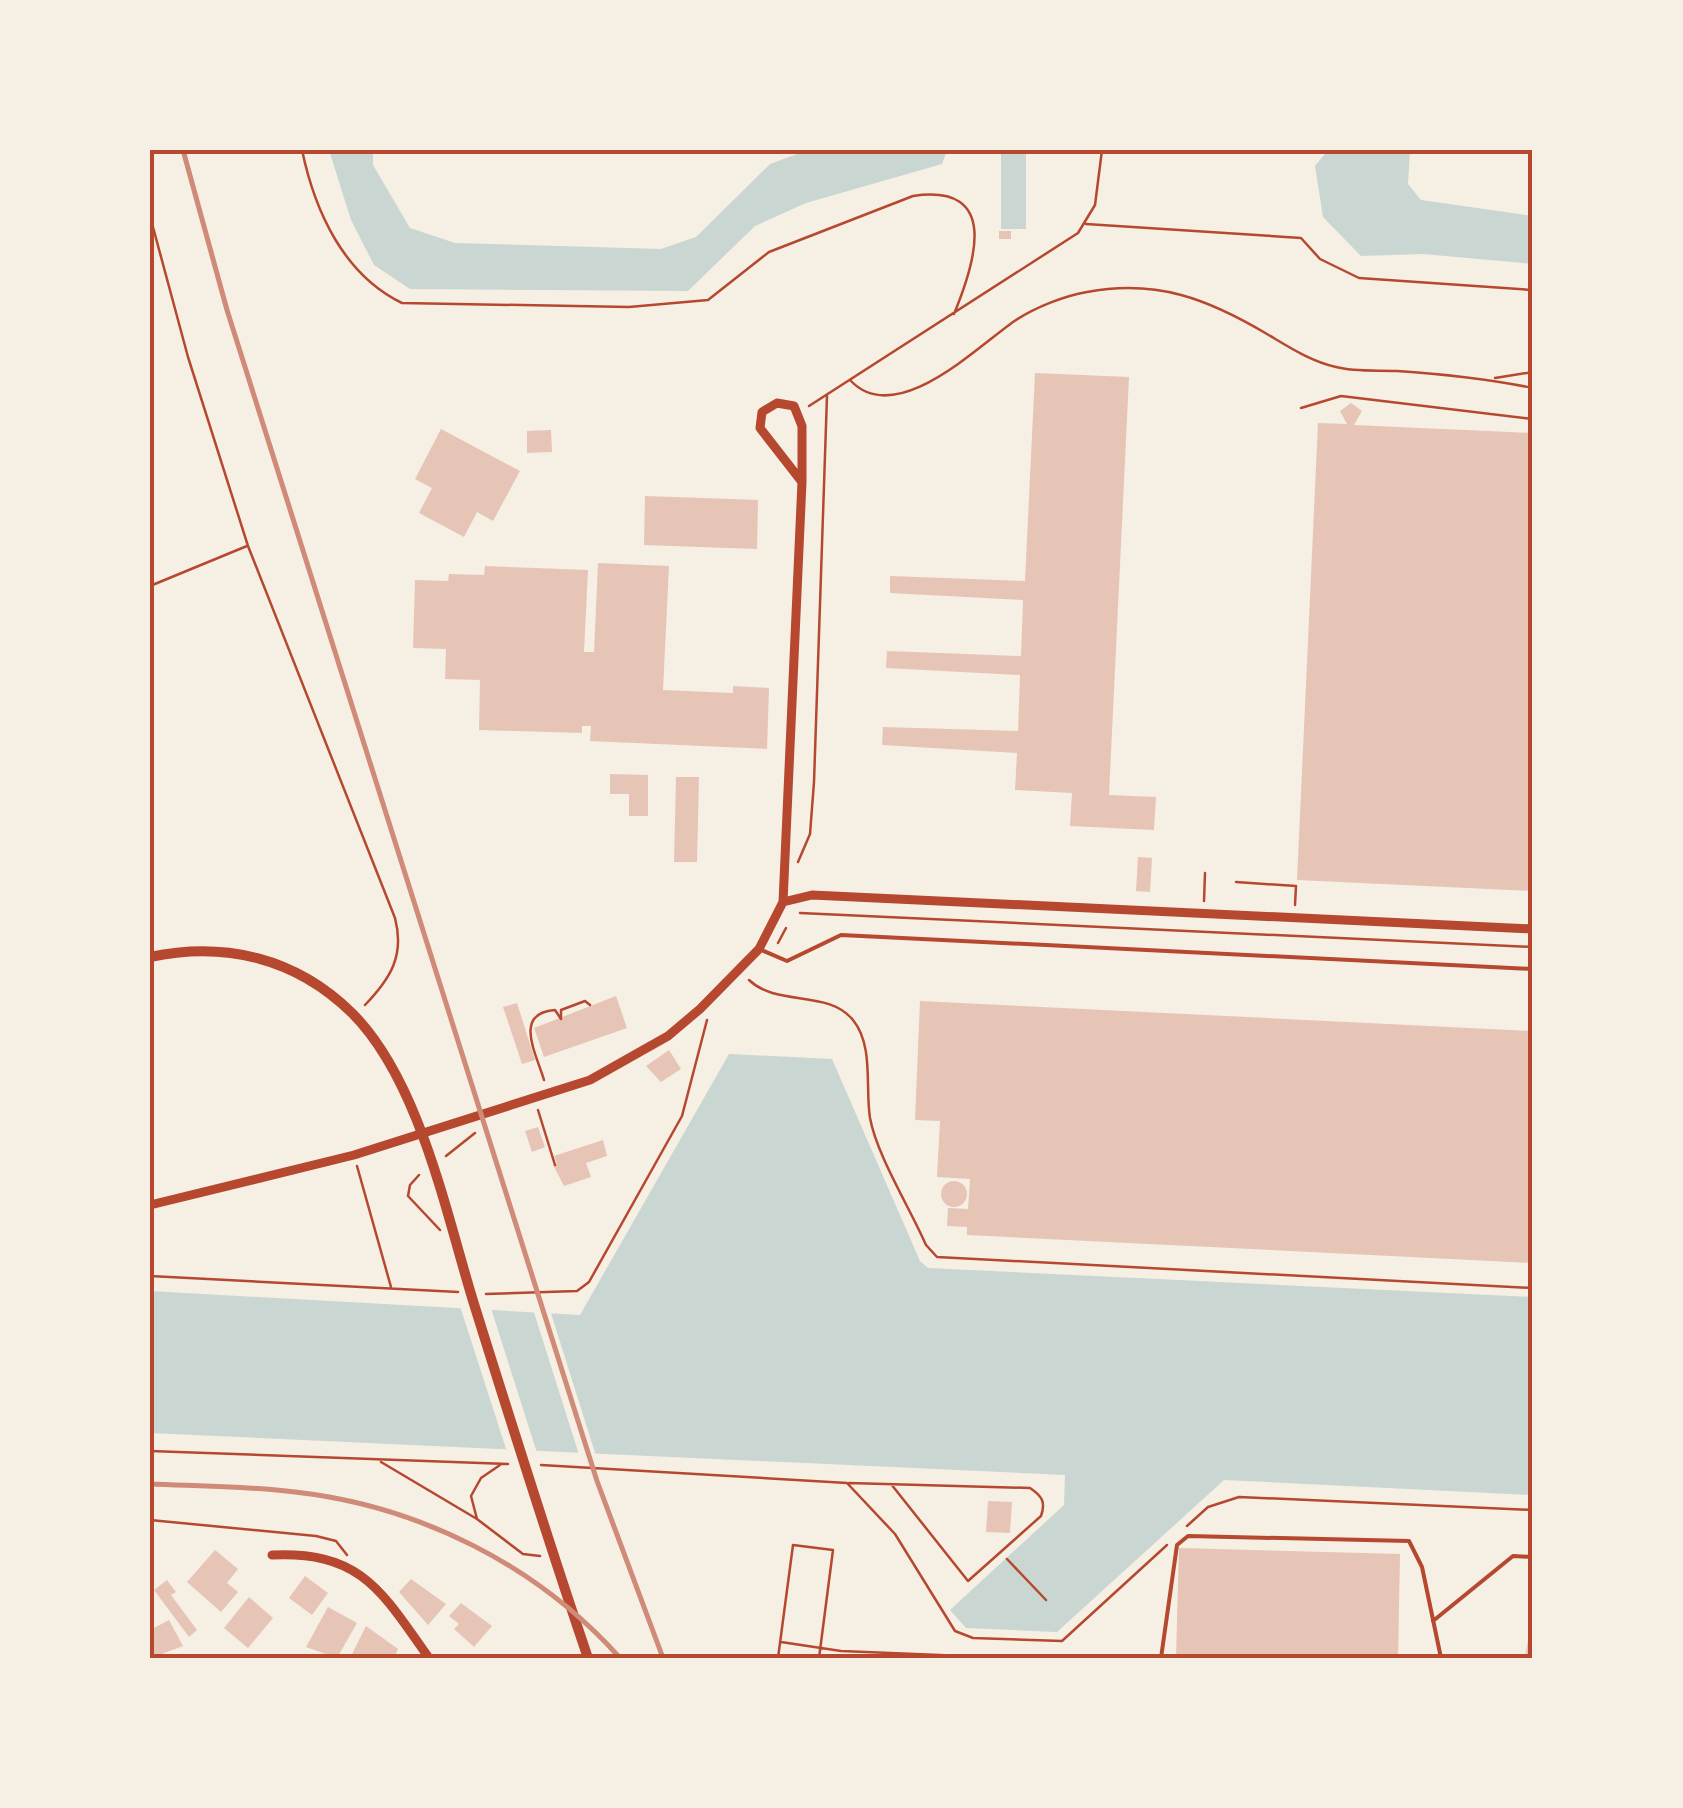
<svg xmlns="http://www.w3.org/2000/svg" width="1683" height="1808" viewBox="0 0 1683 1808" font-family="'Public Sans',sans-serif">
  <rect width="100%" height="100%" fill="#f6efe4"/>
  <!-- water -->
  <path fill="#c9d6d2" d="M 329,150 L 373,150 L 373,165 L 410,228 L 455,243 L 661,249 L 696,237 L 770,164 L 808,150 L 947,150 L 942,164 L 806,203 L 755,226 L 688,291 L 410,289 L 374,265 L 351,220 Z
    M 1001,150 L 1026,150 L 1026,229 L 1001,229 Z
    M 1328,150 L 1410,150 L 1408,184 L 1421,200 L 1533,216 L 1533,264 L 1423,254 L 1361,256 L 1323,217 L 1315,166 Z
    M 729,1054 L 832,1059 L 920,1261 L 928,1268 L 1533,1297 L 1533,1495 L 1224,1480 L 1057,1632 L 966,1628 L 950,1610 L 1064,1505 L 1065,1475 L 150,1433 L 150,1291 L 580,1315 Z"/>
  <!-- pier -->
  <path fill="#f6efe4" d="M 458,1300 L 489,1302 L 538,1456 L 508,1455 Z
    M 532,1306 L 549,1307 L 597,1459 L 580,1458 Z"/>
  <!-- building -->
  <path fill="#e6c5b7" d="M 999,231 L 1011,231 L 1011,239 L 999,239 Z
    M 1035,373 L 1129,377 L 1109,795 L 1156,797 L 1154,830 L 1070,826 L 1072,793 L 1015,790 L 1017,753 L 882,745 L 883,727 L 1018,731 L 1020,675 L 886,668 L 887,651 L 1021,656 L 1023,600 L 890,593 L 890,576 L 1025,581 Z
    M 1351,403 L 1362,411 L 1354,425 L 1533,433 L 1533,891 L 1297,880 L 1318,423 L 1347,424 L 1340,411 Z
    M 441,429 L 520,471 L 493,521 L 477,512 L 464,537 L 419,513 L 432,488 L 415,479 Z
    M 551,430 L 552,452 L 527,453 L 527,431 Z
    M 645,496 L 758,500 L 757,549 L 644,545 Z
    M 598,563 L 669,566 L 663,690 L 733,693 L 733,686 L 769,688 L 767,749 L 590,741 L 591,726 L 582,726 L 582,733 L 479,730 L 480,680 L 445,679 L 446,649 L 413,648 L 415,580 L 448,581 L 449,574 L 484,575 L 485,566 L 588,570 L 584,652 L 594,652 Z
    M 610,774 L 648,775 L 648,816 L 629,816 L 629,794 L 610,794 Z
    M 676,777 L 699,777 L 697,862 L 674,862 Z
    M 1138,857 L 1152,858 L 1150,892 L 1136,891 Z
    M 616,996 L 627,1028 L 544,1057 L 534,1028 Z
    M 920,1001 L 1533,1031 L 1533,1263 L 967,1235 L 967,1227 L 947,1226 L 948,1208 L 968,1209 L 970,1179 L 937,1177 L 940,1121 L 915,1120 Z
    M 517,1003 L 535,1060 L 522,1064 L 503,1007 Z
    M 669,1050 L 681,1069 L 661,1082 L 646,1066 Z
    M 538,1127 L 545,1147 L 532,1152 L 525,1131 Z
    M 603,1140 L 607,1156 L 586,1163 L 591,1177 L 564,1186 L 553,1165 L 557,1164 L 554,1156 Z
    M941 1194a13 13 0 1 1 26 0a13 13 0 1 1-26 0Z
    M 988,1501 L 1012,1502 L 1010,1533 L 986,1532 Z
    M 1179,1548 L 1400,1554 L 1398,1658 L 1176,1658 Z
    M 215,1550 L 238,1569 L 227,1583 L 238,1592 L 221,1612 L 187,1582 Z
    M 305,1576 L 328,1593 L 312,1615 L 289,1598 Z
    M 411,1579 L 446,1604 L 428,1625 L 399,1592 Z
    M 167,1580 L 176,1592 L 171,1595 L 197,1630 L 189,1637 L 154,1590 Z
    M 249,1597 L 273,1618 L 248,1648 L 224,1628 Z
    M 461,1603 L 492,1626 L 474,1647 L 454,1629 L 459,1624 L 449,1616 Z
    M 328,1607 L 357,1623 L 337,1658 L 306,1647 Z
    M 169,1620 L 183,1646 L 151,1658 L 150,1630 Z
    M 1531,1621 L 1533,1658 L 1525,1658 Z
    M 366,1626 L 398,1649 L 394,1658 L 350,1658 Z"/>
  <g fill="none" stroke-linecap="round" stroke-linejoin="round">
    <!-- path -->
    <path stroke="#b5482f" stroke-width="2.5" d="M 302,150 C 315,212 344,275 402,303 L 629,307 L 708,300 L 769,252 L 913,196 C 1001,183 975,263 954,314
      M 150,216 L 188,357 L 248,546 L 395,918 C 405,956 390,979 365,1005
      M 1086,224 L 1301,238 L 1320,259 L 1359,278 L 1533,290
      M 1495,378 L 1533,372
      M 851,381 C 897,429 980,344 1016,320 C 1036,307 1064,296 1087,292 C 1157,279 1208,299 1267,334 C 1289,347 1310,361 1336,367 C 1355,372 1377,370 1397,371 C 1443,374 1488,379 1533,388
      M 809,406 L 1078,233 L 1095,205 L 1102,150
      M 1301,408 L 1341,396 L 1533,419
      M 150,586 L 247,546
      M 798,862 L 810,834 L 814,782 L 827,396
      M 1236,882 L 1296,886 L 1295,905
      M 1204,901 L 1205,873
      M 800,913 L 1533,947
      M 778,943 L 786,928
      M 749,980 C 777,1007 828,989 853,1020 C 874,1046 865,1087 870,1118 C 877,1156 910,1208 926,1245 L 937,1257 L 1533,1288
      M 544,1080 C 536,1053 513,1013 555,1010 L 561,1019 L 561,1010 L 585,1001 L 590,1005
      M 538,1110 L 555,1165
      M 446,1156 L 475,1133
      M 357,1166 L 391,1287
      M 419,1175 L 410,1185 L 408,1196 L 440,1230
      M 150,1276 L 458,1292
      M 486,1294 L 577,1291 L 589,1282 L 682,1116 L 707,1020
      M 150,1451 L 508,1464
      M 381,1462 L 477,1519 L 523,1554 L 540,1556
      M 541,1465 L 847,1483 L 895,1534 L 955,1631 L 973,1638 L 1062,1641 L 1167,1545
      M 849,1483 L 1030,1488 C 1042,1496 1046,1502 1041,1516 L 968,1581 L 891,1484
      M 477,1519 L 471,1496 L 481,1478 L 500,1465
      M 150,1520 L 316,1536 L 336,1541 L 347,1555
      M 1187,1526 L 1208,1507 L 1239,1497 L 1533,1510
      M 1007,1559 L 1046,1600
      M 781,1642 L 841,1651 L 1014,1658
      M 778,1658 L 793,1545 L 833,1550 L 819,1658"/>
    <!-- service -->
    <path stroke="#b5482f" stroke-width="4" d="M 759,949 L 787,961 L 841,935 L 1533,969
      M 1433,1621 L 1513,1556 L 1533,1557
      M 1161,1658 L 1177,1545 L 1188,1536 L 1409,1541 L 1422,1567 L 1441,1658"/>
    <!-- minor -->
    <path stroke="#b5482f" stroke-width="9" d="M 783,902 L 812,895 L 1533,929
      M 150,1205 L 354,1155 L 590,1080 L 668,1036 L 700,1009 L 759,949 L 783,902 L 802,482 L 802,426 L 794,406 L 777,403 L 762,412 L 760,428 L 802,482
      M 272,1555 C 362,1551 382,1592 429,1658"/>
    <!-- tertiary -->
    <path stroke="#b5482f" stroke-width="10" d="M 150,957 C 225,941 296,958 352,1013 C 420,1081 446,1214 474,1304 C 511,1422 548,1541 588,1658"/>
    <!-- rail -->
    <path stroke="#cf8b77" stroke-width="5" d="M 183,150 L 227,310 L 597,1481 L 663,1658
      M 150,1484 C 198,1486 247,1486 295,1492 C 419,1506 537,1565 620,1658"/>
  </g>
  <!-- border -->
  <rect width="1683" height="1808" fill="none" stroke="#f6efe4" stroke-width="305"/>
  <rect x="152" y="152" width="1378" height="1504" fill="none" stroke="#b5482f" stroke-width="4"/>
</svg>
